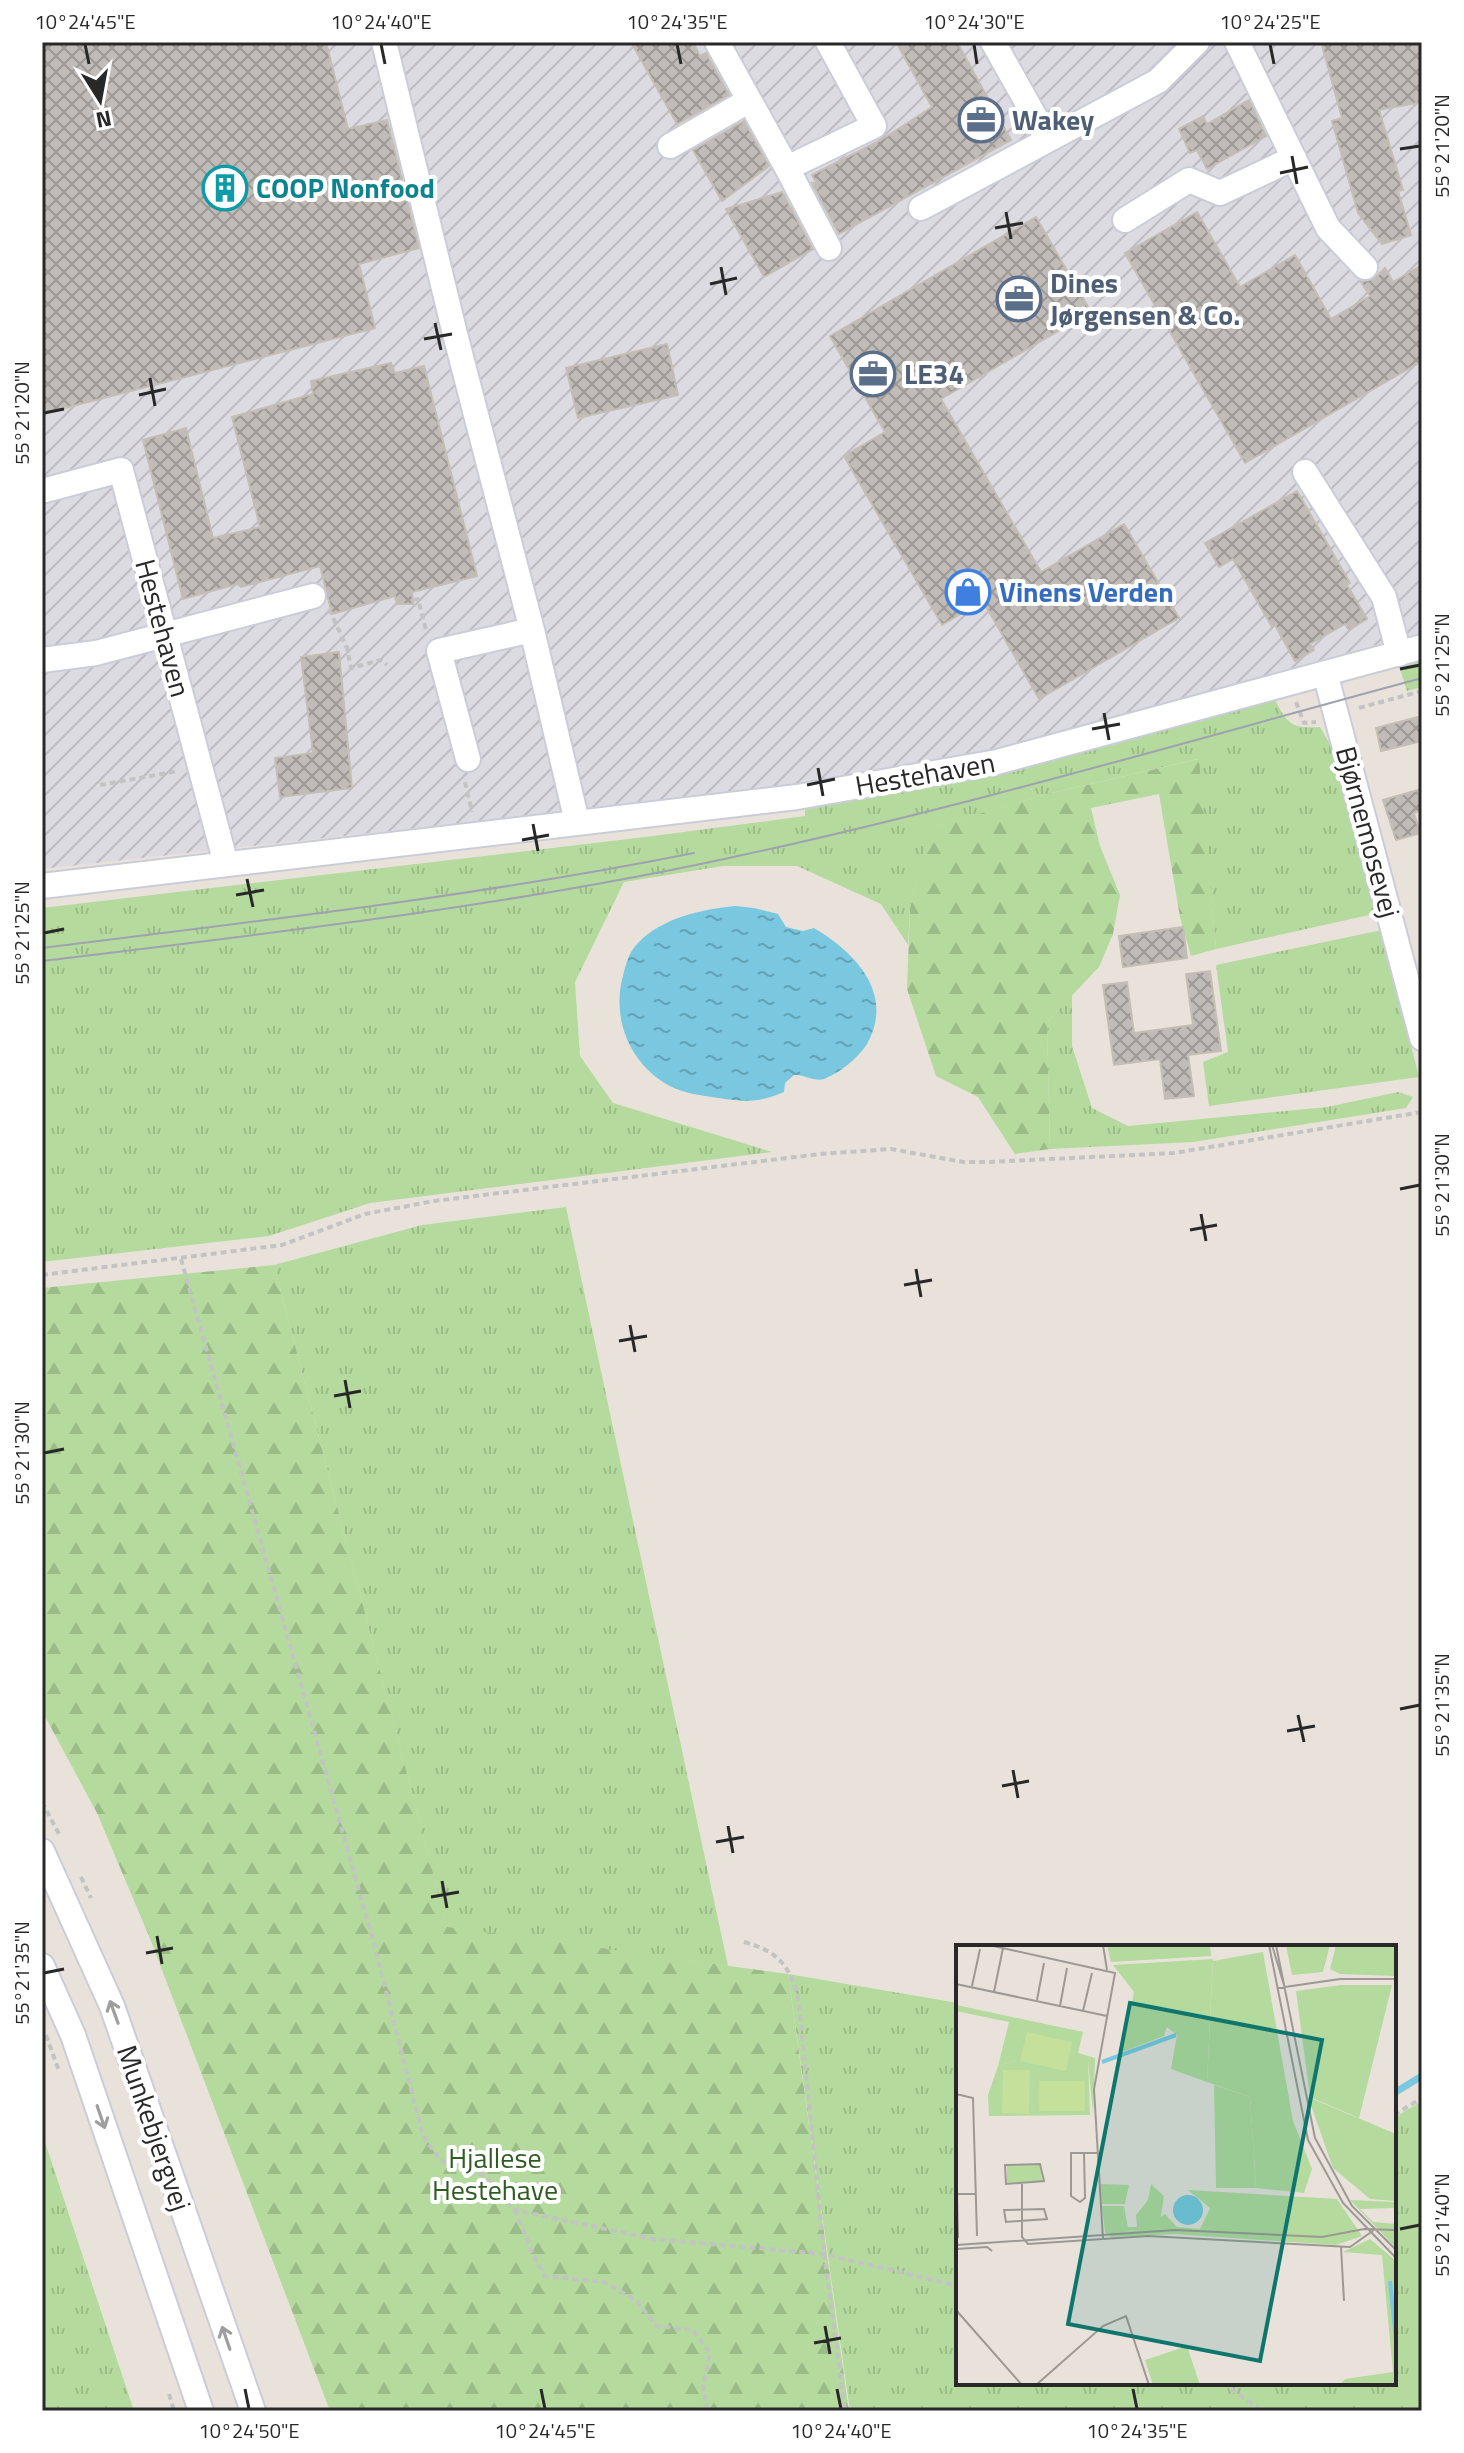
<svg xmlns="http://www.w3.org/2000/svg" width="1464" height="2453" viewBox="0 0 1464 2453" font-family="'Titillium Web',sans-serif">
  <defs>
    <pattern id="industrial-furrows" width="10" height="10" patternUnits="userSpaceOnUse" patternTransform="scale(2)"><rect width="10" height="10" fill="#dddbe2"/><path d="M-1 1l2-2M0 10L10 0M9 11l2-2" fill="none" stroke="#bebcc2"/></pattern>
    <pattern id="grass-tufts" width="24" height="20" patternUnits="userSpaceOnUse" patternTransform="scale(2)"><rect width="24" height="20" fill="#b4da9d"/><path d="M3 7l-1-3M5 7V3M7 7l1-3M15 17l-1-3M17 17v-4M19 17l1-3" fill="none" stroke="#9bbb87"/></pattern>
    <pattern id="forest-firs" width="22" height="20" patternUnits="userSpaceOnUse" patternTransform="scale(2)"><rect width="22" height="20" fill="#b4da9d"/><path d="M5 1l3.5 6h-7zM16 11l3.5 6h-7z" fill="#9bbb87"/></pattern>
    <pattern id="water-ripples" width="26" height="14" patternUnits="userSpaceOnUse" patternTransform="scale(2)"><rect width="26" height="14" fill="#79c8e0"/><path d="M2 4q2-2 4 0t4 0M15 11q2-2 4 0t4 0" fill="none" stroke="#63a2b6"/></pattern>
    <pattern id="building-cross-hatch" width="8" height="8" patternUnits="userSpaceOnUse" patternTransform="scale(2)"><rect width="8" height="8" fill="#c1bcb8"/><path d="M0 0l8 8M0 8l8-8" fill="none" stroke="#9d9996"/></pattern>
  </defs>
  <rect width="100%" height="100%" fill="#e9e2db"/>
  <!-- industrial -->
  <path fill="url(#industrial-furrows)" d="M 42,42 L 1422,42 L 1422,632 L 1024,743 L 954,758 L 792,787 L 42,869 Z"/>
  <!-- grass -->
  <path fill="url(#grass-tufts)" d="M 1422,659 L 1422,687 L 1407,691 L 1399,666 Z
    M 1274,698 C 1287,723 1290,729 1320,727 L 1334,751 L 1378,913 L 1216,949 L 1198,759 L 1043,795 L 932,828 L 910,908 L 908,945 L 881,904 L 797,866 L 723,866 L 624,882 L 575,982 L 580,1056 L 613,1103 L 772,1152 L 370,1203 L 269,1236 L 42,1262 L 42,908 L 645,837 L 805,816 L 805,808 L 964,781 Z
    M 1382,930 L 1419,1077 L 1209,1106 L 1203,1062 L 1228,1052 L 1216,965 Z
    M 1072,995 L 1072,1046 L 1092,1108 L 1128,1126 L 1327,1107 L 1398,1092 L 1413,1097 L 1406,1108 L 1193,1142 L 1050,1149 L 1047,1022 Z
    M 566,1207 L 728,1966 L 447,1928 L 274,1265 L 422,1225 Z
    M 788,1974 L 958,2003 L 958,2383 L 1394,2383 L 1394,2118 L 1422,2101 L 1422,2411 L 850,2411 Z
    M 42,2133 L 134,2411 L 42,2411 Z"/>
  <!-- forest -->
  <path fill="url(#forest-firs)" d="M 1199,759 L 1216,949 L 1191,956 L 1180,917 L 1159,794 L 1091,808 L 1100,846 L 1120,895 L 1113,934 L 1099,967 L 1047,1022 L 1050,1149 L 1015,1154 L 978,1097 L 936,1076 L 907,989 L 910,908 L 931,828 L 1043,795 Z
    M 274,1265 L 447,1927 L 788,1974 L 849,2411 L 330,2411 L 151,1941 L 97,1813 L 42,1711 L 42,1288 Z"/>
  <!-- water -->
  <path fill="url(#water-ripples)" d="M 735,906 L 754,908 L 778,914 L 786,927 L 803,931 L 814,928 C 856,953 895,994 867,1044 C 858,1058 840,1073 824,1079 C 814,1082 804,1074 794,1075 L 785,1083 L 784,1092 C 757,1103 746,1102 718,1098 C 701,1095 685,1094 670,1086 C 630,1065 611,1018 623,976 C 626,963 629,952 638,943 C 662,918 702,909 735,906 Z"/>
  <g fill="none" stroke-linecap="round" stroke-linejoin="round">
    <!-- stream -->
    <path stroke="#79c8e0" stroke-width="7" d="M 1394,2093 L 1422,2076"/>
  </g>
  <!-- building -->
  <path fill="url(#building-cross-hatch)" stroke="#c4beb5" stroke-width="2" d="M 42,42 L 326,42 L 348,129 L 387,120 L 419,248 L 359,264 L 375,328 L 42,414 Z
    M 631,42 L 693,42 L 700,56 L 706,53 L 729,95 L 677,124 Z
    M 896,42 L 957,42 L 1011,140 L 839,234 L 812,183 L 816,182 L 812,175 L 881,140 L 932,107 Z
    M 1321,42 L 1422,42 L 1422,102 L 1379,110 L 1403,190 L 1398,191 L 1411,235 L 1382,244 L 1358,213 L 1332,121 L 1342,118 Z
    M 1249,100 L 1266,136 L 1207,169 L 1197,150 L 1190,153 L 1179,129 L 1203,116 L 1207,124 Z
    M 744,121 L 769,166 L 722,201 L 693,150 Z
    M 782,192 L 813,249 L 764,277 L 726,209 Z
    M 1197,212 L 1240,287 L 1295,255 L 1331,319 L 1370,296 L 1361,282 L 1375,278 L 1385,268 L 1393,282 L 1422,265 L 1422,361 L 1245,463 L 1125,253 Z
    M 1036,217 L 1091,312 L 941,399 L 1041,572 L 1124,524 L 1179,618 L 1039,699 L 983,601 L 942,625 L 844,456 L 885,432 L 830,336 Z
    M 667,344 L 678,395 L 578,418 L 566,368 Z
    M 391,363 L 395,373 L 424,366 L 477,576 L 412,592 L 413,604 L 397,604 L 395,596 L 332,614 L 320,566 L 241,587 L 237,584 L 183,599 L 143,440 L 186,428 L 213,538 L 260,527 L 232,417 L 313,394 L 311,381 Z
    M 1297,491 L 1350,583 L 1347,585 L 1367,619 L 1349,630 L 1345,624 L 1310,644 L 1314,650 L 1295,661 L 1275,625 L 1272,627 L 1233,559 L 1219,567 L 1205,543 Z
    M 339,652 L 352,788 L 280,797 L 275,758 L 313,753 L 301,657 Z
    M 1418,717 L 1422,741 L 1381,751 L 1376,728 Z
    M 1418,790 L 1422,810 L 1414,813 L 1420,833 L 1396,840 L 1383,800 Z
    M 1183,927 L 1187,958 L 1123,967 L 1119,936 Z
    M 1210,971 L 1221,1051 L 1188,1055 L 1194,1096 L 1165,1099 L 1160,1059 L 1114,1065 L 1103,985 L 1127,982 L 1134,1033 L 1193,1025 L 1186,974 Z"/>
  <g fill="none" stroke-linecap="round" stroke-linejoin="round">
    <!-- minor casing -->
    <g stroke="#cacdd8" stroke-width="28">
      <path id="minor" d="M 384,42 L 455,334 L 532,630 L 577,822
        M 717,42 L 787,168 L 874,126 L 828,42
        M 993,42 L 1048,140 L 1158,81 L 1197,42
        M 1237,42 L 1328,228 L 1365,267
        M 670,146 L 748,101
        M 787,168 L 829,248
        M 921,208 L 1048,140
        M 1125,220 L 1189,180 L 1220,193 L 1294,158
        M 1305,472 L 1384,597 L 1399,654
        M 42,491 L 121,470 L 226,864
        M 42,660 L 96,653 L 313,596
        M 1325,673 L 1422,1038
        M 468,759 L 439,651 L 532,630
        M 42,886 L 797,797 L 997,762 L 1422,647
        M 42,1851 L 112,2006 L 253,2411
        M 42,1966 L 73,2035 L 201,2411"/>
    </g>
    <!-- path -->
    <path stroke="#c3c3c3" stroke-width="4" stroke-dasharray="6 4" stroke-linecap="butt" d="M 413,600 L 418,599 L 427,634
      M 329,609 L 347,648 L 351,668 L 381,660 L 387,665
      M 1296,702 L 1304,723 L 1316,722
      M 1359,708 L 1422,691
      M 465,782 L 472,812
      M 100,785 L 178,771
      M 181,1259 L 373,1940 L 423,2136 L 440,2160 L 483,2175 L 515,2210 L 653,2239 L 824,2254 L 958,2286
      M 42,1275 L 282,1245 L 365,1214 L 434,1201 L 820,1154 L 891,1149 L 963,1162 L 990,1162 L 1174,1153 L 1422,1112
      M 42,1802 L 59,1834
      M 81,1877 L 91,1898
      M 744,1942 C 780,1952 791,1967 799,2003 L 824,2254 L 845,2411
      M 46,2035 L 59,2071
      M 1394,2115 L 1422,2098
      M 515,2210 L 534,2257 L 545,2276 L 605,2282 L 637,2301 L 656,2326 L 693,2330 L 710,2353 L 703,2388 L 708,2411
      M 1223,2383 L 1262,2411
      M 169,2394 L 174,2411"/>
    <!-- minor -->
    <use href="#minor" stroke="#fff" stroke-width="24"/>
    <!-- tram -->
    <path stroke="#9fa2b0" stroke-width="2" d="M 42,948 C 260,921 478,896 694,853
      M 42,961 C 272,933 502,907 729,858 C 962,808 1192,740 1422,678"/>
  </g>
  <!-- one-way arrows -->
  <defs><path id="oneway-shaft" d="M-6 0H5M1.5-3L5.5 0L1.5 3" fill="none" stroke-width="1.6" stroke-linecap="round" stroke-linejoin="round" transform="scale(2)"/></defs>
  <g stroke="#9e9e9e">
    <use href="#oneway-shaft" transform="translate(114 2012) rotate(-110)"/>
    <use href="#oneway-shaft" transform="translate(101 2117) rotate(71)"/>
    <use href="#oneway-shaft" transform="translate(226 2338) rotate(-109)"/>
  </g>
  <!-- ticks -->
  <path fill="none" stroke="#282828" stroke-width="3" d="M 85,44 L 89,64M 381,44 L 385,64M 677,44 L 681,64M 974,44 L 977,64M 1270,44 L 1274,64M 1400,149 L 1420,146M 1292,156 L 1297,184M 1280,173 L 1308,167M 1006,212 L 1011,239M 995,228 L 1023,223M 721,267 L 726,295M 710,284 L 737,278M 435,323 L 441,350M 424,339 L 452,334M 150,378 L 155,406M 139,395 L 166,389M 44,413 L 64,409M 1400,669 L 1420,665M 1104,713 L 1109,740M 1092,729 L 1120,724M 818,768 L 823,796M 807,785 L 835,779M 533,824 L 538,851M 522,840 L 549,835M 247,879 L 253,907M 236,895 L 264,890M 44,933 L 64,929M 1400,1189 L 1420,1185M 1201,1214 L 1206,1241M 1190,1230 L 1217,1225M 916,1269 L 921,1297M 904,1285 L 932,1280M 630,1325 L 635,1352M 619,1341 L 647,1336M 345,1380 L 350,1408M 334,1396 L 361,1391M 44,1453 L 64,1449M 1400,1709 L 1420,1705M 1298,1715 L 1304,1742M 1287,1731 L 1315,1726M 1013,1770 L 1018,1798M 1002,1786 L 1029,1781M 728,1826 L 733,1853M 716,1842 L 744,1837M 442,1881 L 447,1908M 431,1897 L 459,1892M 157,1936 L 162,1964M 146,1953 L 173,1948M 44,1973 L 64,1969M 1400,2229 L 1420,2225M 825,2326 L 830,2354M 814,2343 L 841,2338M 245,2389 L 249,2409M 541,2389 L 545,2409M 837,2389 L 841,2409M 1133,2389 L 1137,2409"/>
  <!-- icons -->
  <defs>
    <g id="office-ring" transform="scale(2.3)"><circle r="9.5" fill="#fff" stroke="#5c6f8a" stroke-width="1.5"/><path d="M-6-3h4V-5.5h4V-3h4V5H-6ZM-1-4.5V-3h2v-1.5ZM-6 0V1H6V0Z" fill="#5c6f8a"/></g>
    <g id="building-ring" transform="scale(2.3)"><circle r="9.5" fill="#fff" stroke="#0f9aa8" stroke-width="1.5"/><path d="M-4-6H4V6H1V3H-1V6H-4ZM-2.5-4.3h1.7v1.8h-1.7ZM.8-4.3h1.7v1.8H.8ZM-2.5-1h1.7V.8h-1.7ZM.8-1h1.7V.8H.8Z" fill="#0f9aa8"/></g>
    <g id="shop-ring" transform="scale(2.3)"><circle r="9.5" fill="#fff" stroke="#3f7fe0" stroke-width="1.5"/><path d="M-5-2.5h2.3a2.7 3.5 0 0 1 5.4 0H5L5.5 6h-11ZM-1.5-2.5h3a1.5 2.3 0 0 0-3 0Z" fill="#3f7fe0"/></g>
  </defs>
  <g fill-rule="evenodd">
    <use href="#office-ring" x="981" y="120"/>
    <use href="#building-ring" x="225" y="188"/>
    <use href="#office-ring" x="1019" y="299"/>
    <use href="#office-ring" x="873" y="374"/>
    <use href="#shop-ring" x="968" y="592"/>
  </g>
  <g text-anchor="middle" stroke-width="8" stroke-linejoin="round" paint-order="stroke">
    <!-- service labels -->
    <g font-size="28" font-weight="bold" fill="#4e5e75" stroke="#fff" text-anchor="start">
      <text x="1012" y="130">Wakey</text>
      <text x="1050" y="293">Dines<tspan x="1050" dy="32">Jørgensen &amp; Co.</tspan></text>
      <text x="904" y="384">LE34</text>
    </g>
    <!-- culture labels -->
    <g font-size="28" font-weight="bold" fill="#0d838f" stroke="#fff" text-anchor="start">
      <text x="256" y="198">COOP Nonfood</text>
    </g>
    <!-- shop labels -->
    <g font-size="28" font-weight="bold" fill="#366cbe" stroke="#fff" text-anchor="start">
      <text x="999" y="602">Vinens Verden</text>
    </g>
    <!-- street labels -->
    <g font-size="28" fill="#282828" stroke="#fff">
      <text transform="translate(163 628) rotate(75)" y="10">Hestehaven</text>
      <text transform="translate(925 774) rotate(-10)" y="10">Hestehaven</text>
      <text transform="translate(1368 832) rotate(75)" y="10">Bjørnemosevej</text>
      <text transform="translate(154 2128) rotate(71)" y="10">Munkebjergvej</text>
    </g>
    <!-- park labels -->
    <g font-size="28" fill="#2f5c21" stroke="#fff">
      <text x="495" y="2168">Hjallese<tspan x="495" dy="32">Hestehave</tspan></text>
    </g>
  </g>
  <!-- overview -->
  <g transform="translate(956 1945)">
    <rect width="440" height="440" fill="#e9e2db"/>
    <path d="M 151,0 L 254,0 L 255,11 L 155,17 ZM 330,0 L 374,0 L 367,27 L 336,30 ZM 380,0 L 440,0 L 440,31 L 384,29 L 374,24 ZM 257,14 L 251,137 L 215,124 L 221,90 L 211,82 L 208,91 L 166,107 L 178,47 L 157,20 ZM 385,40 L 436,40 L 403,173 L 354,152 L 340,46 ZM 258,140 L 294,152 L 300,243 L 260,243 ZM 51,220 L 84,220 L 86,236 L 51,238 ZM 145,239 L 173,240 L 169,259 L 146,259 ZM 232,245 L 381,254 L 406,291 L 380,300 L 219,289 L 155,292 L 149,287 L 146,261 L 168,261 L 166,286 L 187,285 L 209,269 L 221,282 L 244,284 L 254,263 ZM 394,255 L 440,257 L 440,263 L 404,264 L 417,277 L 440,279 L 440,303 ZM 414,294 L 440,316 L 440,440 L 384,440 L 389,434 L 437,427 L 426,310 L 387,307 ZM 231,401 L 244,440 L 197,440 L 189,415 Z" fill="#b4da9d"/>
    <path d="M 307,7 L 337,176 L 356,224 L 348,248 L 300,243 L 294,152 L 251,137 L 257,16 ZM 0,60 L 127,87 L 122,108 L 139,113 L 137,170 L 132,115 L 61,115 L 42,121 L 53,77 L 0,66 ZM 352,152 L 440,189 L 440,256 L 414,254 L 377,223 ZM 195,239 L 208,251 L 203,284 L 166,286 L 168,261 L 172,282 L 181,282 L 180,270 L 192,255 Z" fill="#b4da9d"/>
    <path d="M 67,80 L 122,90 L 117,112 L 132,115 L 134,170 L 33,171 L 32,150 L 42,121 L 61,115 Z" fill="#b4da9d"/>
    <path d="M 71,87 L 116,97 L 110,126 L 64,116 ZM 47,125 L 74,125 L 73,169 L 46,168 ZM 83,136 L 129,136 L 129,166 L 83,166 Z" fill="#c5e09a"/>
    <path d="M217 265a15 15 0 1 1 30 0a15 15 0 1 1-30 0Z" fill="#79c8e0"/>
    <path fill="none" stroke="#79c8e0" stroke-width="4" d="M 146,117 L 220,90M 434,336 L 440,396"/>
    <path fill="none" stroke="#9c9893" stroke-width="2" d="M 33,0 L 159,28 L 138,144 L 147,294M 147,0 L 151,25M 313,0 L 352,195 L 387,258 L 440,313M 316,0 L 328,40M 320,0 L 359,193 L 396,261 L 440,305M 0,39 L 151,71M 16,41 L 24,4M 322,43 L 384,34 L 440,34M 38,47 L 47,3M 81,55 L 88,18M 104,61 L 111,23M 127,66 L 136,28M 0,149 L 17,153 L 21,291M 128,208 L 129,253 L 124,257 L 115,251 L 115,208 L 142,208M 49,220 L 84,219 L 88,236 L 50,239 ZM 66,239 L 66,292 L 72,299 L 192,291 L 394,302 L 418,285M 48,265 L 88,264 L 91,274 L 50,277 ZM 2,293 L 1,249 L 20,249M 0,300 L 219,285 L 366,292 L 408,284 L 440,285M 385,302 L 388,356M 0,304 L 31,302 L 36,306M 0,365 L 66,440M 80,440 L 147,381 L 170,371 L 193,440"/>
    <path fill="#0f766e" fill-opacity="0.15" stroke="#0f766e" stroke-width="4" d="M 174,58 L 366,95 L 304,416 L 112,379 Z"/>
    <rect width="440" height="440" fill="none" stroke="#282828" stroke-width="4"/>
  </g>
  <!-- border -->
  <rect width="1464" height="2453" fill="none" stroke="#ffffff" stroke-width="88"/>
  <!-- north arrow -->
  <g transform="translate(100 100) rotate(169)" stroke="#ffffff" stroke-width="6" paint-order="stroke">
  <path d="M0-6L14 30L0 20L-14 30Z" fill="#282828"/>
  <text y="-12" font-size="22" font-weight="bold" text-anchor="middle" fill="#282828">N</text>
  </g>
  <rect x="44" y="44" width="1376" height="2365" fill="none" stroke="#282828" stroke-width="3"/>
  <g font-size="20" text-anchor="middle" fill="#282828">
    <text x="85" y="29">10°24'45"E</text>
    <text x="381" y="29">10°24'40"E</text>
    <text x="677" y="29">10°24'35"E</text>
    <text x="974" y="29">10°24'30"E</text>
    <text x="1270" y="29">10°24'25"E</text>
    <text transform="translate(1442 146) rotate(-90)" y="7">55°21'20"N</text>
    <text transform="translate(22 413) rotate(-90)" y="7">55°21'20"N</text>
    <text transform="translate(1442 665) rotate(-90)" y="7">55°21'25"N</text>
    <text transform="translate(22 933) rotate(-90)" y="7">55°21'25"N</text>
    <text transform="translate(1442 1185) rotate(-90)" y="7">55°21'30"N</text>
    <text transform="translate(22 1453) rotate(-90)" y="7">55°21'30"N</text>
    <text transform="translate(1442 1705) rotate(-90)" y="7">55°21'35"N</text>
    <text transform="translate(22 1973) rotate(-90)" y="7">55°21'35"N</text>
    <text transform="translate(1442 2225) rotate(-90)" y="7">55°21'40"N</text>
    <text x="249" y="2438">10°24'50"E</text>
    <text x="545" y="2438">10°24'45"E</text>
    <text x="841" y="2438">10°24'40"E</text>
    <text x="1137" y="2438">10°24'35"E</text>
  </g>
</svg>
